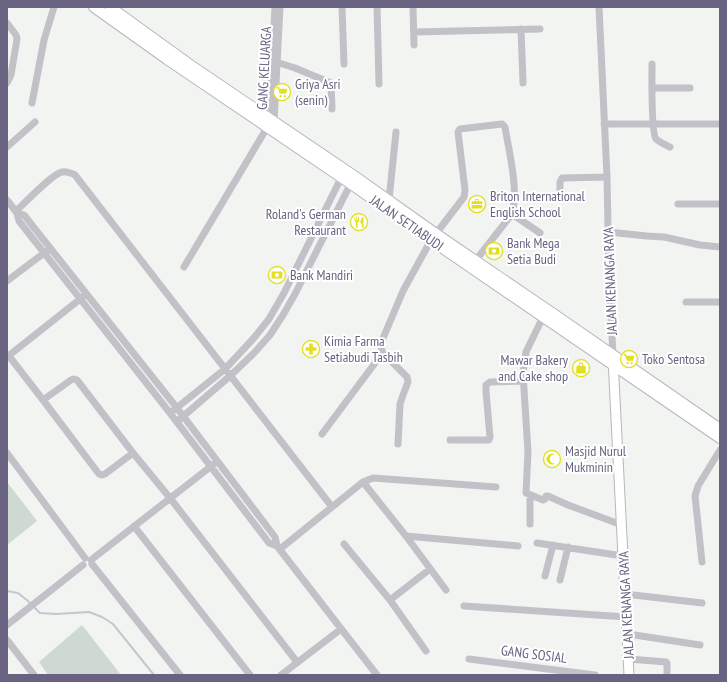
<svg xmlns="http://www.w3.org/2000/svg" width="727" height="682" viewBox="0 0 727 682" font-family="'PT Sans Narrow',sans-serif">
  <rect width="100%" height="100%" fill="#f1f4f0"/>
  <!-- green -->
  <path fill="#cfd9d3" d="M 7,482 L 37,521 L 7,545 Z
    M 82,625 L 121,675 L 48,675 L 39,662 Z"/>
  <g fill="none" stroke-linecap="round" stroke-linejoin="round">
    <!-- stream -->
    <path stroke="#c6c6d1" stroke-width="2" d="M 7,591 L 18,593 L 28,601 L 40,613 L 56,614 L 89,612 L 102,617 L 113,624 L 154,675"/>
    <!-- secondary casing -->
    <g stroke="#b7b6be" stroke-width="11">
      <path id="secondary" d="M 613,359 L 629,675"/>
    </g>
    <!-- primary casing -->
    <g stroke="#b8b6bd" stroke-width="12">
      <path id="primary" d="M 94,7 L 167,59 L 350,183 L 431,240 L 720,438
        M 110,7 L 193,67 L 354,176 L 436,234 L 549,311 L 720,429"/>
    </g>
    <!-- street -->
    <path stroke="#c3c1c8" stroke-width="7" d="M 342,7 L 344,64
      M 377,7 L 379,84
      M 413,7 L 414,45
      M 599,7 L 607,177 L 609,276 L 613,355
      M 7,23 L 16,35 L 17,39 L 11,75 L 7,83
      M 521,29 L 523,83
      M 414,32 L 540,29
      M 273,61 L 295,68 L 331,83 L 331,84 L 332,109
      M 652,64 C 652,75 651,133 656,139 C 659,142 666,145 670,147
      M 653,88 L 690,88
      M 32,103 L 44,40 L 54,7
      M 272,124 L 274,122 L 280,7
      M 604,124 L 720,124
      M 7,147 L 35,122
      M 560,198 L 560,182 L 562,178 L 607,177
      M 7,200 L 17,213 L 19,221 L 170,413 L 269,543 L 277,546
      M 389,200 L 396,132
      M 678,204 L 720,204
      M 16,211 C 25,203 52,174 62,172 C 67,171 71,173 75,175 L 332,507
      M 17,213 L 24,215 L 177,408 L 275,537 L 277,546 L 377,675
      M 512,214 L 540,233
      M 608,232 L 647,236 L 664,237 L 700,245 L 720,247
      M 184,267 L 265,131 L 269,118 L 275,7
      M 7,281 L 48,250
      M 686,302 L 720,302
      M 543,317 L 526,352 L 523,373 L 528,452 L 526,493 L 543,500 L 545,499 L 546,496 L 548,496 L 568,505 L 622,525
      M 382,352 L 407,377 L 408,382 L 403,395 L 400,404 L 398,444
      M 9,356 L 43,400 L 99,474 L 102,475 L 105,474 L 133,453
      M 7,357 L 84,296
      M 43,400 L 71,380 L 74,379 L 77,380 L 133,453 L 170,498 L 297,662
      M 174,410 L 225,369 L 253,339 L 269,319 L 284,293 L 343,174
      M 180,419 L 230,376 L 255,352 L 270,335 L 283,315 L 295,294 L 352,181
      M 322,434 L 381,355 L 382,352 L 381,343 L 403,291 L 431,240 L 464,197 L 465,190 L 458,132 L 460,129 L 502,124 L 505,127 C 509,152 519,190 512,214 L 476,260
      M 450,440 L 489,440 L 490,437 L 486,392 L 486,385 L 490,382 L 523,381
      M 7,453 L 85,558
      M 363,482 L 406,536 L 446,590
      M 530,495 L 530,524
      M 134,526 L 250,675
      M 406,536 L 518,546
      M 537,543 L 623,556
      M 344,544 L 390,600 L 430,569
      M 280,549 L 363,482 L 373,478 L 496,487
      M 91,560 L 214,464
      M 702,562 L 695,496 L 698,486 L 720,450
      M 92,564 L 180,675
      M 545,576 L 553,545
      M 560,580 L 568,547
      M 625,594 L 702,603
      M 390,600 L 426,651
      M 464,606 L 626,617
      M 7,625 L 83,565
      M 628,634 L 700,645
      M 7,640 L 34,675
      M 469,659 L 595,675
      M 629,659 L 666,662 L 667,663 L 667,673
      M 281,675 L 341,629"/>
    <!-- secondary -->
    <use href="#secondary" stroke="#fff" stroke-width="9"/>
    <!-- primary -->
    <use href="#primary" stroke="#fff" stroke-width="10"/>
  </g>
  <!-- icons -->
  <defs>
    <g id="supermarket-ring" transform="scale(0.9)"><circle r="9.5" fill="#fff" stroke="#e3e022" stroke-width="1.5"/><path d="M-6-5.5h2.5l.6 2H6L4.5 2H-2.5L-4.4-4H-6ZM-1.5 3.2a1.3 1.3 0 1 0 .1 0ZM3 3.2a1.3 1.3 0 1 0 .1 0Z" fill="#e3e022"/></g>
    <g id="office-ring" transform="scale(0.9)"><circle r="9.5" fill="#fff" stroke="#e3e022" stroke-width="1.5"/><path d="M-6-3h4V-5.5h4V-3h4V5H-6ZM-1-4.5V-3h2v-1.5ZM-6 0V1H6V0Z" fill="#e3e022"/></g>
    <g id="restaurant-ring" transform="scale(0.9)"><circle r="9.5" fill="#fff" stroke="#e3e022" stroke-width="1.5"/><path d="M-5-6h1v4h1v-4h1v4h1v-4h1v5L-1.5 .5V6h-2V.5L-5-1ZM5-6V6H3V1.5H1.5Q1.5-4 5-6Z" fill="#e3e022"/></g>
    <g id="bank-ring" transform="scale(0.9)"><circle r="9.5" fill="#fff" stroke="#e3e022" stroke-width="1.5"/><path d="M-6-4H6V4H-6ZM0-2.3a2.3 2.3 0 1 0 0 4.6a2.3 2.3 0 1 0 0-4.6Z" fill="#e3e022"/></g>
    <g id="pharmacy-ring" transform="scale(0.9)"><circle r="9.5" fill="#fff" stroke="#e3e022" stroke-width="1.5"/><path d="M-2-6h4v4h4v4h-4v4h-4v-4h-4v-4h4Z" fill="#e3e022"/></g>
    <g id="shop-ring" transform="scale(0.9)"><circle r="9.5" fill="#fff" stroke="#e3e022" stroke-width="1.5"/><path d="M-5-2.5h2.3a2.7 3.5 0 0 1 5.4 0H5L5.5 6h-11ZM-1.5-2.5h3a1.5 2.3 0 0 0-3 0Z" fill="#e3e022"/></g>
    <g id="mosque-ring" transform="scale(0.9)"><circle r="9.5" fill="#fff" stroke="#e3e022" stroke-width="1.5"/><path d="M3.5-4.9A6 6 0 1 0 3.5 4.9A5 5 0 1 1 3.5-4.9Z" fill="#e3e022"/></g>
  </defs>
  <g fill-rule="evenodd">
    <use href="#supermarket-ring" x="282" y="92"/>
    <use href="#office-ring" x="477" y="204"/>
    <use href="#restaurant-ring" x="359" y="222"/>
    <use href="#bank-ring" x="494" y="251"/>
    <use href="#bank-ring" x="277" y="275"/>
    <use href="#pharmacy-ring" x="311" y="349"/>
    <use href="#supermarket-ring" x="629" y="359"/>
    <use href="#shop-ring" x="581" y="368"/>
    <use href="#mosque-ring" x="552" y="459"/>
  </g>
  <g text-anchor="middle" stroke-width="4" stroke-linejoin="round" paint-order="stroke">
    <!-- street labels -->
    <g font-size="14" fill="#696381" stroke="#fff">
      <text transform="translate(264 68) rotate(-87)" y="5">GANG KELUARGA</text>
      <text transform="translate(407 223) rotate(35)" y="5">JALAN SETIABUDI</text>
      <text transform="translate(610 281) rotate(-92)" y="5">JALAN KENANGA RAYA</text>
      <text transform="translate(626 605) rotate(-93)" y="5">JALAN KENANGA RAYA</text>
      <text transform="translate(534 654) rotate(7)" y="5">GANG SOSIAL</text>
    </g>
    <!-- poi labels -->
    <g font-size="14" fill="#696381" stroke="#fff" text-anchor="start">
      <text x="295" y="89">Griya Asri<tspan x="295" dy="16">(senin)</tspan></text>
      <text x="490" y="201">Briton International<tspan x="490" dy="16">English School</tspan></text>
      <text x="346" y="219" text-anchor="end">Roland's German<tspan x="346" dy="16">Restaurant</tspan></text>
      <text x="507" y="248">Bank Mega<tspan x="507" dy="16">Setia Budi</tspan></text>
      <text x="290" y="280">Bank Mandiri</text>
      <text x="324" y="346">Kimia Farma<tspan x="324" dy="16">Setiabudi Tasbih</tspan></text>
      <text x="642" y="364">Toko Sentosa</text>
      <text x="568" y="365" text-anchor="end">Mawar Bakery<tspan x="568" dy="16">and Cake shop</tspan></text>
      <text x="565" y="456">Masjid Nurul<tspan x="565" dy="16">Mukminin</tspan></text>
    </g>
  </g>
  <!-- border -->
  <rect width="727" height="682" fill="none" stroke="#696381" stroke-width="16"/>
</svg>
